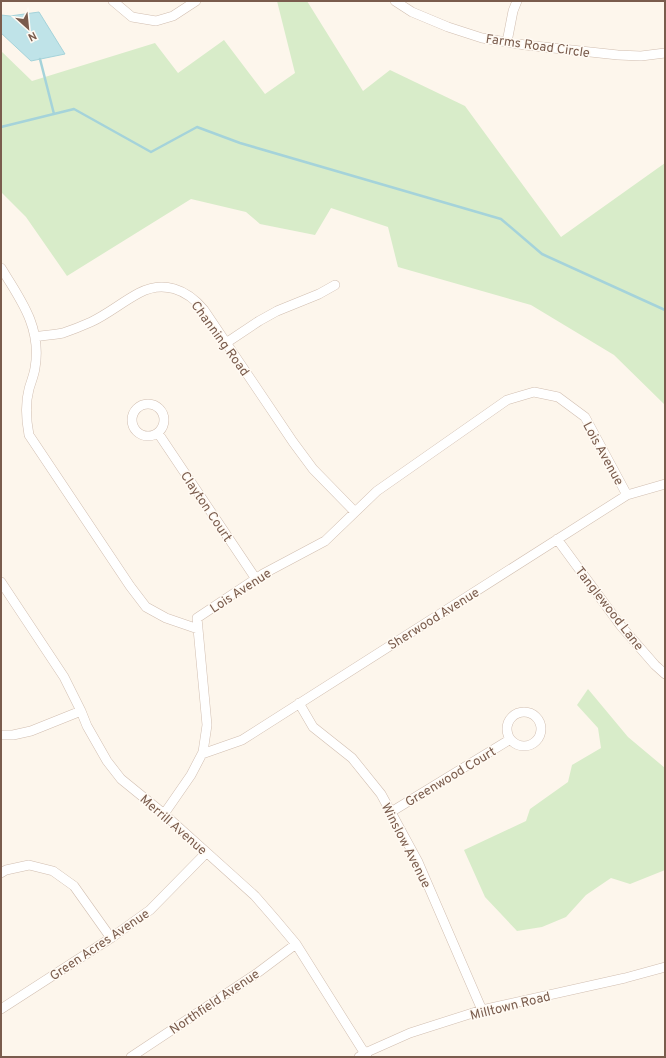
<svg xmlns="http://www.w3.org/2000/svg" width="666" height="1058" viewBox="0 0 666 1058" font-family="Overpass,sans-serif">
  <rect width="100%" height="100%" fill="#fdf6ec"/>
  <!-- green -->
  <path fill="#d8ecc9" d="M 277,1 L 307,1 L 363,91 L 390,70 L 465,106 L 561,237 L 665,163 L 665,405 L 614,355 L 531,305 L 398,267 L 388,227 L 331,208 L 315,235 L 260,224 L 246,212 L 191,199 L 67,276 L 26,217 L 1,192 L 1,51 L 32,81 L 155,43 L 178,73 L 224,40 L 265,94 L 295,73 Z
    M 588,689 L 628,737 L 665,768 L 665,870 L 630,884 L 611,878 L 586,895 L 566,917 L 542,927 L 517,931 L 485,897 L 464,850 L 526,821 L 530,809 L 568,782 L 572,765 L 601,748 L 598,728 L 577,705 Z"/>
  <!-- water -->
  <path fill="#bfe3e8" stroke="#a5d3da" d="M 39,12 L 65,54 L 31,61 L 1,33 L 1,15 L 10,16 Z"/>
  <g fill="none" stroke-linecap="round" stroke-linejoin="round">
    <!-- stream -->
    <path stroke="#a5d3da" stroke-width="2.5" d="M 40,59 L 54,114
      M 1,127 L 74,109 L 151,152 L 197,127 L 240,143 L 501,219 L 542,254 L 665,310"/>
    <!-- minor casing -->
    <g stroke="#d1beb0" stroke-width="10">
      <path id="minor" d="M 113,1 L 132,17 L 156,21 L 173,16 L 196,1
        M 395,1 L 412,12 L 448,27 L 482,38 L 525,45 L 618,55 L 641,56 L 665,53
        M 507,42 L 513,11 L 517,1
        M 1,268 C 21,300 42,328 35,368 C 34,375 31,382 29,389 C 25,404 26,419 29,435 L 130,586 L 146,607 L 166,618 L 198,629
        M 35,337 C 44,335 54,335 63,333 C 72,330 82,326 91,322 C 108,314 122,302 139,293 C 163,280 187,289 204,310 L 293,442 L 313,469 L 355,512
        M 226,343 L 259,321 L 277,311 L 319,294 L 335,285
        M132 420a16 16 0 1 1 32 0a16 16 0 1 1-32 0Z
        M 158,433 L 256,579
        M 557,539 L 621,626 L 655,665 L 665,674
        M 1,582 L 64,677 L 81,711 L 87,726 L 107,761 L 121,779 L 164,814 L 255,896 L 275,919 L 296,944 L 367,1057
        M 299,703 L 313,727 L 352,758 L 381,794 L 418,862 L 482,1010
        M507 729a17 17 0 1 1 34 0a17 17 0 1 1-34 0Z
        M 1,735 L 13,735 L 31,731 L 81,711
        M 202,754 L 242,740 L 627,495 L 665,484
        M 391,812 L 509,740
        M 164,814 L 191,775 L 203,752 L 207,725 L 197,618 L 263,574 L 325,541 L 377,491 L 507,400 L 534,392 L 558,397 L 585,417 L 627,495
        M 1,873 L 6,870 L 29,865 L 53,871 L 74,886 L 111,938
        M 1,1009 L 111,938 L 150,910 L 206,853
        M 131,1057 L 256,974 L 296,944
        M 359,1057 L 365,1053 L 410,1033 L 482,1010 L 625,978 L 665,967"/>
    </g>
    <!-- minor -->
    <use href="#minor" stroke="#fff" stroke-width="9"/>
  </g>
  <g text-anchor="middle" stroke-width="3" stroke-linejoin="round" paint-order="stroke">
    <!-- street labels -->
    <g font-size="13" fill="#7a5c4d" stroke="#fffaf3">
      <text transform="translate(538 45) rotate(8)" y="5">Farms Road Circle</text>
      <text transform="translate(221 338) rotate(54)" y="5">Channing Road</text>
      <text transform="translate(604 453) rotate(61)" y="5">Lois Avenue</text>
      <text transform="translate(207 506) rotate(56)" y="5">Clayton Court</text>
      <text transform="translate(240 590) rotate(-33)" y="5">Lois Avenue</text>
      <text transform="translate(610 608) rotate(52)" y="5">Tanglewood Lane</text>
      <text transform="translate(433 618) rotate(-32)" y="5">Sherwood Avenue</text>
      <text transform="translate(450 776) rotate(-31)" y="5">Greenwood Court</text>
      <text transform="translate(174 824) rotate(41)" y="5">Merrill Avenue</text>
      <text transform="translate(407 845) rotate(63)" y="5">Winslow Avenue</text>
      <text transform="translate(99 944) rotate(-34)" y="5">Green Acres Avenue</text>
      <text transform="translate(214 1001) rotate(-34)" y="5">Northfield Avenue</text>
      <text transform="translate(510 1005) rotate(-14)" y="5">Milltown Road</text>
    </g>
  </g>
  <!-- border -->
  <rect width="666" height="1058" fill="none" stroke="#7a5c4d" stroke-width="4"/>
  <!-- north arrow -->
  <g transform="translate(28 28) rotate(153)" stroke="#fffaf3" stroke-width="3" paint-order="stroke">
  <path d="M0-3L7 15L0 10L-7 15Z" fill="#7a5c4d"/>
  <text y="-6" font-size="11" font-weight="bold" text-anchor="middle" fill="#7a5c4d">N</text>
  </g>
</svg>
